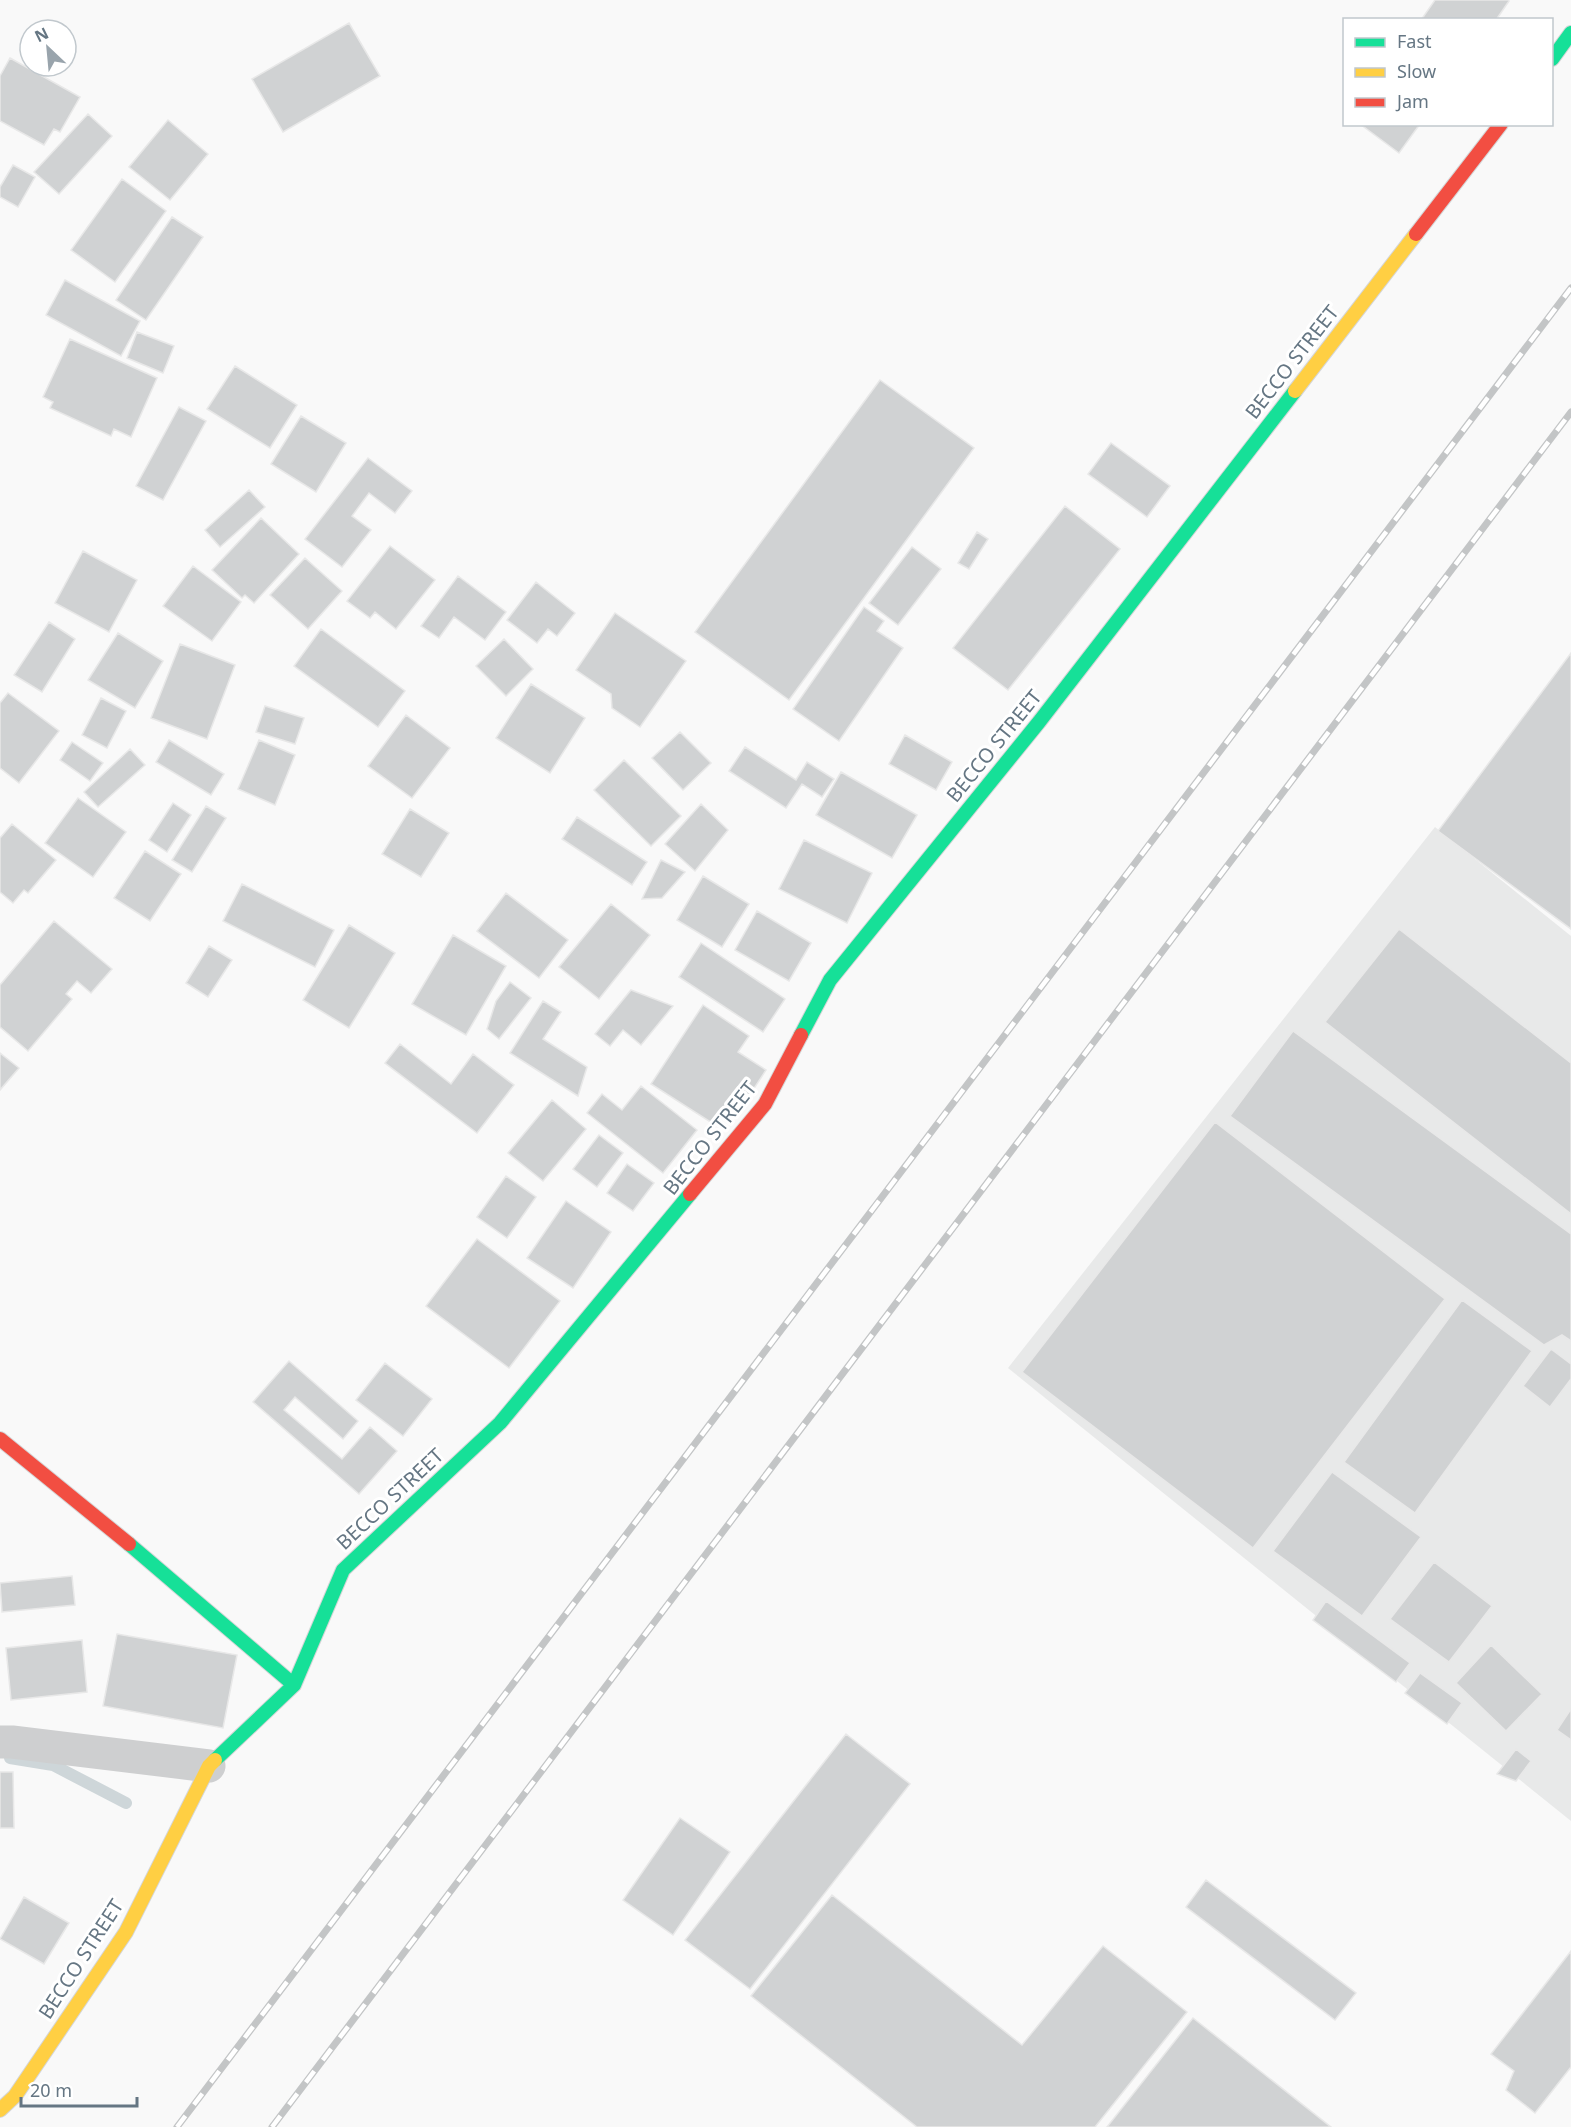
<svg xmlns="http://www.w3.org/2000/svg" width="1571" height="2127" viewBox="0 0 1571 2127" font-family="'Noto Sans',sans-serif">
  <rect width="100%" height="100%" fill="#f9f9f9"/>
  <!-- built -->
  <path fill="#e8e9e9" d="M 1435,827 L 1571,936 L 1571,1821 L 1008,1368 Z"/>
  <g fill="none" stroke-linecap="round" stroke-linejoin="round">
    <!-- stream -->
    <path stroke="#ced6d9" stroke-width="12" d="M 10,1758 L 53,1765 L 126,1803"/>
  </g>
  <!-- building -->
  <path fill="#d0d2d3" stroke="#e8e8e8" stroke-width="1.5" d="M 1435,0 L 1508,0 L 1509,1 L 1496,20 L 1421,20 Z
    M 349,23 L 380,76 L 283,132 L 252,79 Z
    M 10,58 L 80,97 L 60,132 L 54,129 L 44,145 L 0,121 L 0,76 Z
    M 88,114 L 112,136 L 59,194 L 34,172 Z
    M 168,120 L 208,154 L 170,200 L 129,167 Z
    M 1360,124 L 1420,124 L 1399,153 Z
    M 13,165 L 35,177 L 18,207 L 0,197 L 0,187 Z
    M 122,179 L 166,211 L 115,282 L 71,250 Z
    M 172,217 L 203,237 L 146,320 L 116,300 Z
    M 65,280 L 140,321 L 121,356 L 46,315 Z
    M 137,332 L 174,346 L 163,373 L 127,358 Z
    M 70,339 L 157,378 L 131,437 L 114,429 L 111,436 L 50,408 L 53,402 L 43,397 Z
    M 235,366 L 297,405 L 270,448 L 207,409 Z
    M 880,380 L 974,448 L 789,700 L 695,632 Z
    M 179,407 L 206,421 L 163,500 L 136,486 Z
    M 301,416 L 346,443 L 316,492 L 271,464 Z
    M 1111,443 L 1170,486 L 1147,517 L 1088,474 Z
    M 368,458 L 412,491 L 395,513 L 369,493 L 352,516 L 371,530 L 342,567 L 305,539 Z
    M 249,490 L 265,507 L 220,547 L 205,530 Z
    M 1065,506 L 1120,549 L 1008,690 L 953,648 Z
    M 261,518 L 299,554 L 254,603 L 245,595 L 242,598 L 212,570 Z
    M 977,532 L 988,539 L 969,569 L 958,563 Z
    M 390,546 L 435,580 L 396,629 L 375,612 L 370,618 L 347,601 Z
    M 912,547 L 941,569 L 898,625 L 869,603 Z
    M 83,551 L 137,580 L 109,632 L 55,603 Z
    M 305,558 L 342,591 L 308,629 L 270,595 Z
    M 193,566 L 241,602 L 212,641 L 163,606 Z
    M 458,576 L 506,612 L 485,640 L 454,617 L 439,638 L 421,626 Z
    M 536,582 L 575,613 L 557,636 L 548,629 L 537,643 L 507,620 Z
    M 864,607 L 884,621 L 877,631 L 903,648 L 839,741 L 793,709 Z
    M 615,613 L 686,661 L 640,727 L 612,708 L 611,694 L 576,670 Z
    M 49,622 L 75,639 L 42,692 L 14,675 Z
    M 321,629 L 405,691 L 378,727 L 294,666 Z
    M 118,633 L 163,661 L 135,708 L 88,680 Z
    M 504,639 L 533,669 L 506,696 L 476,666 Z
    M 180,644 L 235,665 L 207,739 L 151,718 Z
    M 1571,653 L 1571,929 L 1438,831 Z
    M 531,684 L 585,718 L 550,773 L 496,738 Z
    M 8,693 L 59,731 L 19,783 L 0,768 L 0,703 Z
    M 101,698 L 126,711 L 107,748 L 82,735 Z
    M 265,706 L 304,718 L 295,744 L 256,732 Z
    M 406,715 L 450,748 L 412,798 L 368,766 Z
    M 680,732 L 711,763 L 683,790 L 652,758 Z
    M 905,735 L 952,762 L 936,790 L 889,764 Z
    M 169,740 L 224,774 L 211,795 L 156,762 Z
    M 259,740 L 295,755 L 275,805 L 238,789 Z
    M 72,742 L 103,763 L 90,781 L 60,760 Z
    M 745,747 L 796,780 L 807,762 L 834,779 L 822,797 L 802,784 L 786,808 L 729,771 Z
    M 130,749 L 145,765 L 98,807 L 84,792 Z
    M 624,760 L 681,816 L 651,846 L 594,790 Z
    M 841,772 L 917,815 L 892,858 L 816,815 Z
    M 78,798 L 126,832 L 93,877 L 45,843 Z
    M 173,803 L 191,815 L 167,852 L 149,840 Z
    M 701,804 L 728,830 L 695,871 L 665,844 Z
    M 206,806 L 226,818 L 192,872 L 172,860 Z
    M 410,809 L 449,833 L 421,877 L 382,854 Z
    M 577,817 L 647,862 L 632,885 L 562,839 Z
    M 12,824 L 56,860 L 28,893 L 24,890 L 13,903 L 0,892 L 0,838 Z
    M 804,840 L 872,873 L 847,923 L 779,889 Z
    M 145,851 L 181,874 L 150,921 L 114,898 Z
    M 661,860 L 685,872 L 662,898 L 642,899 Z
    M 703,876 L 749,904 L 722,947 L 677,920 Z
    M 242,884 L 334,930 L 315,967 L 223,921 Z
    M 506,893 L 568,940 L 539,978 L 477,931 Z
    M 611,904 L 650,935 L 599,999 L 559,967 Z
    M 757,911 L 811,943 L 789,981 L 735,950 Z
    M 54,921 L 112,969 L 91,993 L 77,981 L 66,994 L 72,999 L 28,1051 L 0,1027 L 0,985 Z
    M 349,925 L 395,953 L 349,1028 L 303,1000 Z
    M 1399,929 L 1571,1063 L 1571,1214 L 1325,1022 Z
    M 453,935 L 506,966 L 466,1035 L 412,1004 Z
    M 701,943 L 785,999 L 763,1032 L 679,977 Z
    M 209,946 L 232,960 L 208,997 L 186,983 Z
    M 510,982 L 531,998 L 499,1039 L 487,1029 L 496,1001 Z
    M 631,990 L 673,1006 L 641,1045 L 623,1030 L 610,1046 L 595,1034 Z
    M 543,1001 L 561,1012 L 543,1039 L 587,1067 L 578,1096 L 510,1053 Z
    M 703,1005 L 749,1036 L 738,1052 L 766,1070 L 736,1116 L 723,1107 L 712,1123 L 651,1084 Z
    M 1293,1031 L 1571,1234 L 1571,1341 L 1562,1335 L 1544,1345 L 1230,1116 Z
    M 400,1044 L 451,1084 L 473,1054 L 514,1085 L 477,1133 L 385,1063 Z
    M 0,1053 L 19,1068 L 0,1090 Z
    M 641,1086 L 697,1130 L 663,1173 L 587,1113 L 602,1094 L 622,1110 Z
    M 552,1100 L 586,1129 L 543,1181 L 508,1153 Z
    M 1215,1122 L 1445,1299 L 1253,1548 L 1022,1372 Z
    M 599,1135 L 623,1153 L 597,1187 L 573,1169 Z
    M 627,1164 L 654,1183 L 633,1211 L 607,1193 Z
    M 506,1176 L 536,1197 L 507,1238 L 477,1217 Z
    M 566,1201 L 611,1232 L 573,1288 L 527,1258 Z
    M 477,1239 L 560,1301 L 509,1368 L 426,1306 Z
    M 1462,1300 L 1532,1351 L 1415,1513 L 1344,1462 Z
    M 1551,1349 L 1571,1364 L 1571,1379 L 1550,1407 L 1523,1386 Z
    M 289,1361 L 358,1421 L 343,1439 L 295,1397 L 284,1410 L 342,1459 L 370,1427 L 397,1451 L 359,1494 L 253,1402 Z
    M 385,1363 L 432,1399 L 403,1436 L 356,1400 Z
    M 1332,1472 L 1421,1537 L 1362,1616 L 1273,1551 Z
    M 1434,1562 L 1492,1606 L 1449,1662 L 1390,1619 Z
    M 72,1576 L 75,1605 L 2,1612 L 0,1583 Z
    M 1326,1601 L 1410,1663 L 1396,1682 L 1313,1620 Z
    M 117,1634 L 237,1655 L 223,1728 L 103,1706 Z
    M 82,1640 L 87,1692 L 11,1700 L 6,1648 Z
    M 1491,1645 L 1542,1694 L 1506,1731 L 1456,1683 Z
    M 1420,1673 L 1462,1703 L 1447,1724 L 1405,1693 Z
    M 1571,1709 L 1571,1740 L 1557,1730 Z
    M 846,1734 L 910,1784 L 750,1989 L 685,1940 Z
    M 1516,1749 L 1531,1761 L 1516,1781 L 1497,1774 Z
    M 0,1772 L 13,1772 L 14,1828 L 0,1828 Z
    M 680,1818 L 730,1852 L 673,1935 L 623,1900 Z
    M 1206,1880 L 1356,1993 L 1335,2020 L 1186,1907 Z
    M 832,1895 L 1022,2045 L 1103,1946 L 1187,2012 L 1095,2127 L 917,2127 L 751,1996 Z
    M 24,1897 L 69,1923 L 44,1964 L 0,1939 Z
    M 1571,1951 L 1571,2067 L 1535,2113 L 1506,2090 L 1514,2071 L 1491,2054 Z
    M 1193,2018 L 1331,2127 L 1107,2127 Z"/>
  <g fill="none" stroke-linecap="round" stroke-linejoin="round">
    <!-- fast casing -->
    <g stroke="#d5d6d7" stroke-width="16">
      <path id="fast" d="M 1552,59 L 1571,33
        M 801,1035 L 830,980 L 1039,722 L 1295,391
        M 129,1544 L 294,1685
        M 215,1760 L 294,1685 L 343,1570 L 500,1423 L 690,1194"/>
    </g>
    <!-- slow casing -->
    <g stroke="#d5d6d7" stroke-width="16">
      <path id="slow" d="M 1295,391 L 1416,234
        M 0,2110 L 15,2096 L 126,1932 L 209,1766 L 215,1760"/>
    </g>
    <!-- jam casing -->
    <g stroke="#d5d6d7" stroke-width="16">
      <path id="jam" d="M 1416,234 L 1501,124
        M 690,1194 L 765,1104 L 801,1035
        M 0,1439 L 129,1544"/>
    </g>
    <!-- street -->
    <path stroke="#cecfd0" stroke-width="33" d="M 0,1742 L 12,1742 L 209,1766"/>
    <!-- fast -->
    <use href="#fast" stroke="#16e098" stroke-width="14"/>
    <!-- slow -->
    <use href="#slow" stroke="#ffcf43" stroke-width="14"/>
    <!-- jam -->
    <use href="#jam" stroke="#f24e42" stroke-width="14"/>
    <!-- rail casing -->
    <g stroke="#c3c5c6" stroke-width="7">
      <path id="rail" d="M 177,2127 L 1571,288
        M 272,2127 L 1571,412"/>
    </g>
    <!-- rail -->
    <use href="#rail" stroke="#fff" stroke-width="4.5" stroke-dasharray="14" stroke-linecap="butt"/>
  </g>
  <g text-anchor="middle" stroke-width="6" stroke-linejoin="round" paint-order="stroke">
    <!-- street labels -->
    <g font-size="20" fill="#657683" stroke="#fff">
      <text transform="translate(1292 362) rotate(-52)" y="7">BECCO STREET</text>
      <text transform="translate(994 746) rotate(-51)" y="7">BECCO STREET</text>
      <text transform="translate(710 1138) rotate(-52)" y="7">BECCO STREET</text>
      <text transform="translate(390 1499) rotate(-43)" y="7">BECCO STREET</text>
      <text transform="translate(81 1959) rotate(-57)" y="7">BECCO STREET</text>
    </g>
  </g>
  <!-- legend -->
  <rect x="1343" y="18" width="210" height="108" fill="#ffffff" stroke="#c1c8cd" stroke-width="1.5"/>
  <rect x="1355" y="38" width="30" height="9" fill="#16e098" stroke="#c1c8cd" stroke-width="1.5"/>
  <text x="1397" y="48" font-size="18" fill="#657683">Fast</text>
  <rect x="1355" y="68" width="30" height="9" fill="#ffcf43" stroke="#c1c8cd" stroke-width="1.5"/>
  <text x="1397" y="78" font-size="18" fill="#657683">Slow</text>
  <rect x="1355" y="98" width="30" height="9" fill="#f24e42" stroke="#c1c8cd" stroke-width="1.5"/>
  <text x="1397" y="108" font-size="18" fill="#657683">Jam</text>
  <!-- north arrow -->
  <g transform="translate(48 48) rotate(334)"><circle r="28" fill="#ffffff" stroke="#c1c8cd" stroke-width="1.5"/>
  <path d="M0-4.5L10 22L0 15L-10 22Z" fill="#99a4ac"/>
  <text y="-9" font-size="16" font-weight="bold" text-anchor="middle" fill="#657683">N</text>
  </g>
  <!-- scale -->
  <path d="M21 2097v9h116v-9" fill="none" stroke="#657683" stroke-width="3"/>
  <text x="30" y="2097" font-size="18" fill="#657683" stroke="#ffffff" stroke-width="4.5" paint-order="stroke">20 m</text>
</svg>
